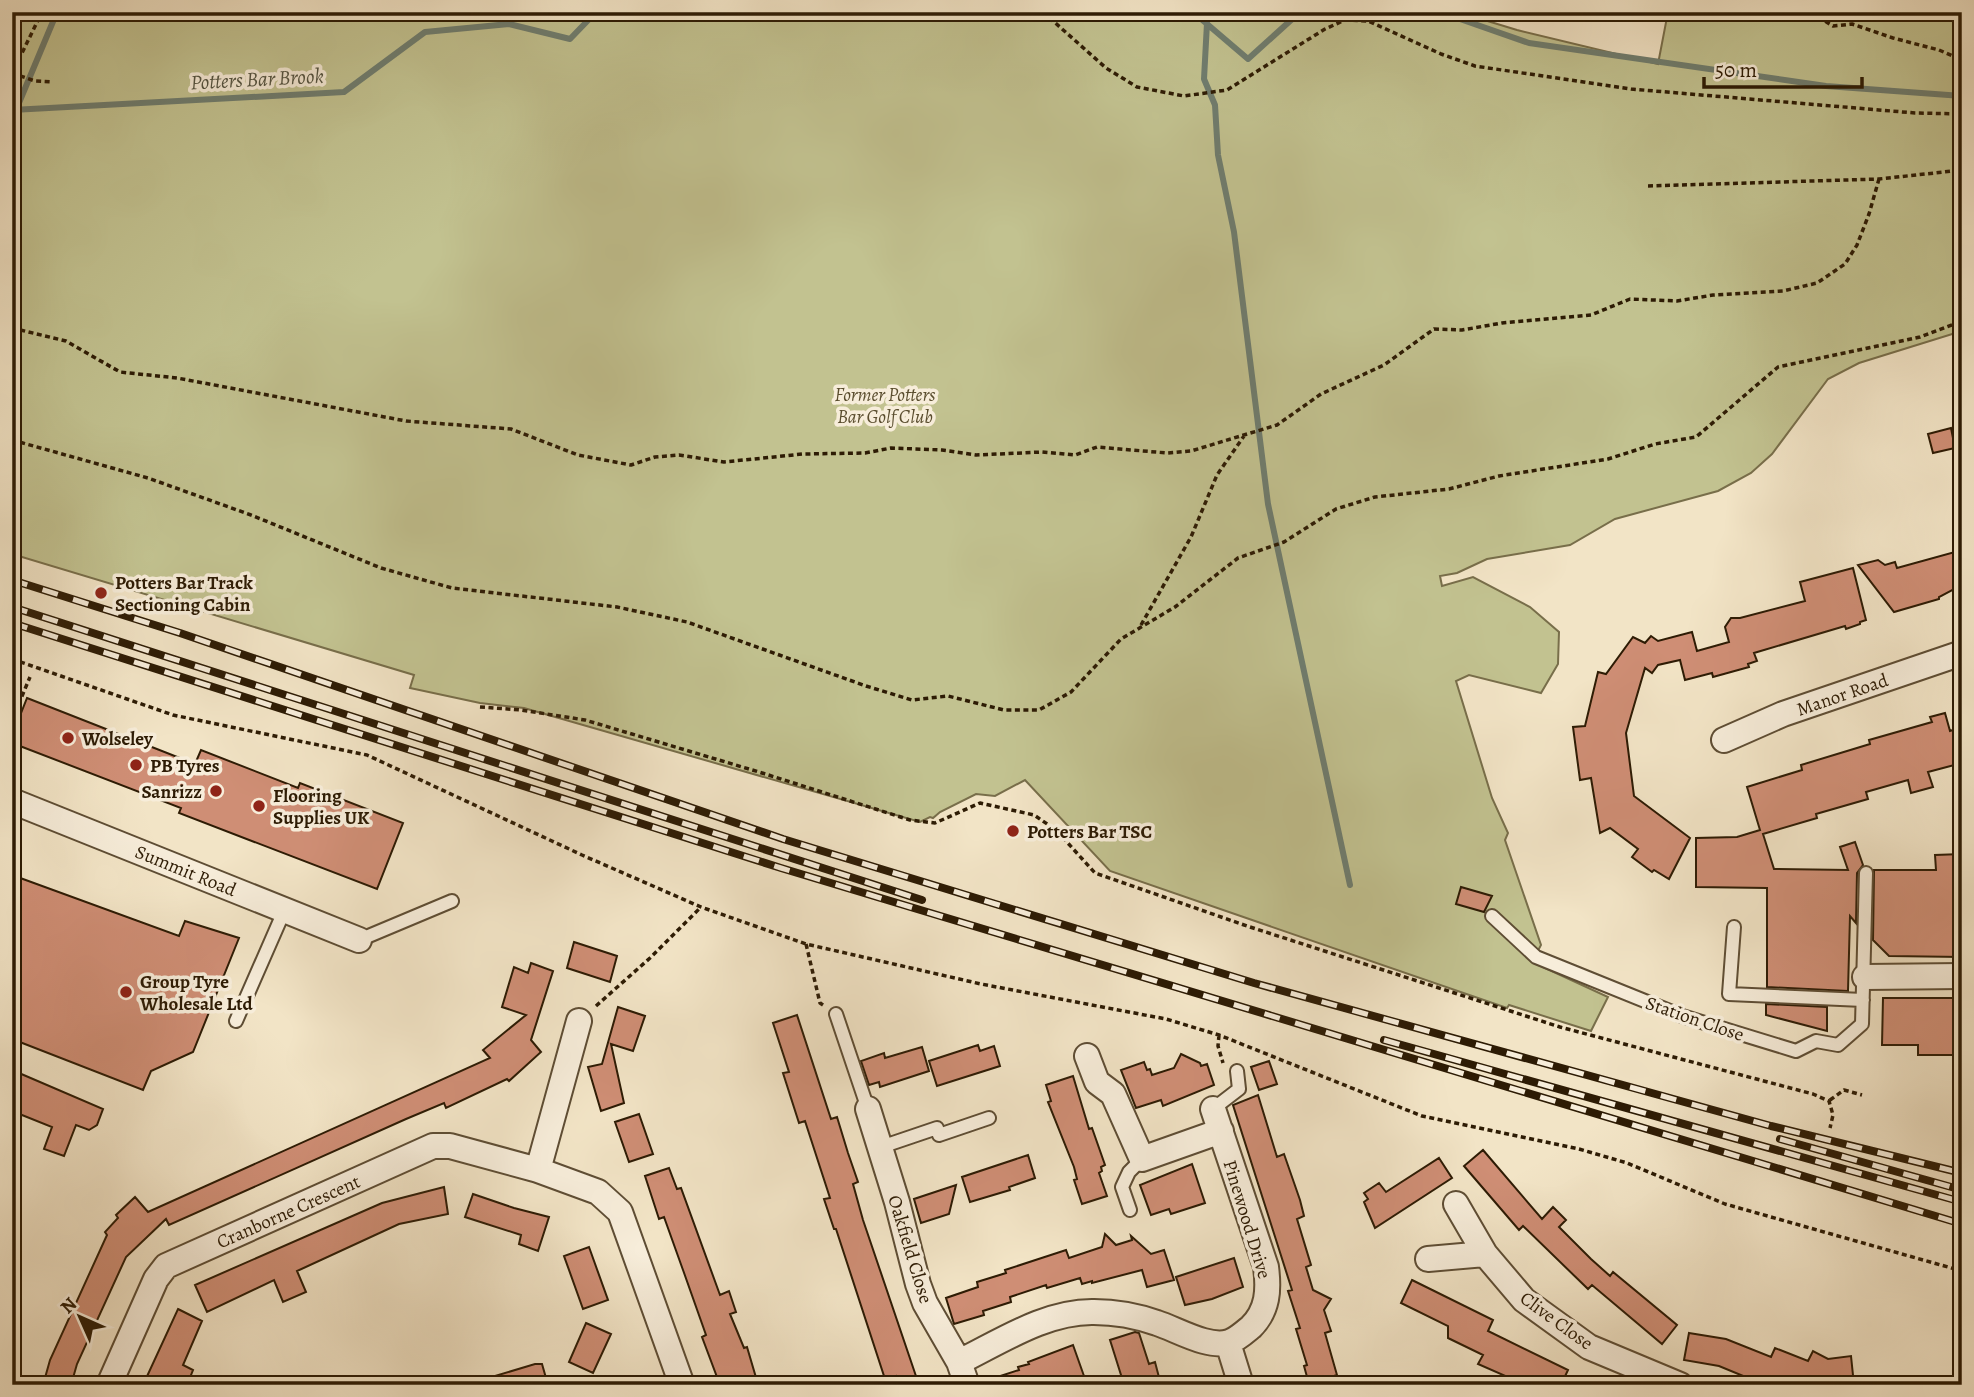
<svg xmlns="http://www.w3.org/2000/svg" width="1974" height="1397" viewBox="0 0 1974 1397" font-family="Alegreya,serif">
  <rect width="100%" height="100%" fill="#f2e4c6"/>
  <filter id="stains"><feTurbulence type="fractalNoise" baseFrequency=".00286" numOctaves="4"/><feColorMatrix values="0 0 0 0 .2 0 0 0 0 .09 0 0 0 0 .02 0 0 0 .5 -.17"/></filter>
  <radialGradient id="worn" r=".72"><stop offset=".6" stop-color="#630" stop-opacity="0"/><stop offset="1" stop-color="#630" stop-opacity=".3"/></radialGradient>
  <!-- green -->
  <path fill="#c2c290" stroke="#786e4a" stroke-width="2" d="M 12,12 L 1235,12 L 1250,16 L 1257,12 L 1458,12 L 1517,30 L 1658,64 L 1668,12 L 1962,12 L 1962,331 L 1859,363 L 1828,379 L 1772,454 L 1751,473 L 1718,491 L 1615,519 L 1570,545 L 1487,559 L 1457,573 L 1440,576 L 1442,586 L 1473,577 L 1530,607 L 1559,632 L 1558,664 L 1541,693 L 1469,675 L 1456,681 L 1492,798 L 1508,833 L 1505,840 L 1541,945 L 1532,962 L 1608,997 L 1591,1031 L 1509,1005 L 1507,1008 L 1110,871 L 1025,780 L 995,796 L 976,794 L 940,812 L 933,818 L 930,817 L 920,822 L 524,708 L 480,703 L 410,688 L 414,675 L 12,554 Z"/>
  <g fill="none" stroke-linecap="round" stroke-linejoin="round">
    <!-- stream -->
    <path stroke="#6f7d6f" stroke-width="6" d="M 1193,12 L 1248,59 L 1300,12
      M 1440,12 L 1529,43 L 1826,86 L 1962,96
      M 1207,23 L 1204,79 L 1215,105 L 1218,155 L 1234,232 L 1268,504 L 1350,885
      M 12,110 L 344,92 L 425,32 L 509,24 L 570,39 L 596,12
      M 16,110 L 57,12"/>
  </g>
  <!-- building -->
  <path fill="#cf8e75" stroke="#2d1b04" stroke-width="2" d="M 1951,428 L 1955,448 L 1933,453 L 1928,434 Z
    M 1962,550 L 1962,585 L 1939,597 L 1939,599 L 1894,612 L 1858,565 L 1878,560 L 1885,565 L 1895,562 L 1897,568 Z
    M 1853,568 L 1866,620 L 1860,622 L 1860,624 L 1846,629 L 1845,626 L 1754,653 L 1757,661 L 1748,664 L 1749,667 L 1713,677 L 1712,673 L 1685,680 L 1680,660 L 1658,665 L 1652,673 L 1645,668 L 1626,733 L 1634,796 L 1690,838 L 1669,879 L 1654,870 L 1652,872 L 1632,857 L 1638,849 L 1610,828 L 1600,833 L 1591,778 L 1580,780 L 1573,727 L 1585,726 L 1598,672 L 1606,674 L 1633,637 L 1645,643 L 1651,636 L 1658,641 L 1692,632 L 1697,651 L 1729,642 L 1725,627 L 1731,618 L 1740,618 L 1805,601 L 1800,582 Z
    M 27,698 L 195,764 L 201,750 L 298,788 L 300,783 L 403,823 L 377,889 L 179,813 L 181,808 L 12,743 L 12,736 Z
    M 1945,713 L 1950,731 L 1962,727 L 1962,763 L 1928,772 L 1933,787 L 1911,793 L 1908,780 L 1866,792 L 1868,799 L 1816,814 L 1817,818 L 1763,834 L 1774,869 L 1848,870 L 1840,847 L 1855,842 L 1863,865 L 1857,873 L 1856,923 L 1850,916 L 1848,991 L 1767,987 L 1767,888 L 1696,887 L 1696,838 L 1737,837 L 1760,830 L 1747,787 L 1802,770 L 1801,765 L 1870,744 L 1869,740 L 1932,722 L 1930,717 Z
    M 1962,854 L 1962,957 L 1889,956 L 1873,940 L 1874,870 L 1936,870 L 1935,855 Z
    M 12,875 L 179,936 L 185,921 L 239,938 L 193,1052 L 151,1071 L 143,1090 L 12,1039 Z
    M 1461,887 L 1492,896 L 1484,912 L 1456,904 Z
    M 574,942 L 617,956 L 610,982 L 567,968 Z
    M 531,963 L 553,971 L 531,1040 L 541,1052 L 509,1081 L 507,1079 L 446,1108 L 444,1103 L 406,1119 L 169,1225 L 166,1219 L 126,1257 L 77,1364 L 71,1385 L 43,1385 L 50,1360 L 107,1235 L 105,1232 L 118,1218 L 116,1215 L 135,1197 L 148,1212 L 490,1058 L 483,1050 L 526,1015 L 502,1007 L 514,967 L 528,973 Z
    M 1883,998 L 1962,998 L 1962,1055 L 1918,1055 L 1918,1045 L 1882,1045 Z
    M 1766,1004 L 1827,1007 L 1827,1031 L 1766,1015 Z
    M 618,1007 L 645,1016 L 633,1051 L 611,1044 L 624,1103 L 601,1111 L 588,1067 L 602,1064 Z
    M 797,1015 L 831,1119 L 837,1117 L 848,1153 L 858,1182 L 853,1184 L 863,1220 L 919,1385 L 899,1385 L 896,1376 L 885,1379 L 836,1229 L 834,1229 L 824,1199 L 830,1198 L 805,1121 L 799,1123 L 783,1073 L 789,1072 L 773,1023 Z
    M 978,1045 L 980,1051 L 994,1046 L 1000,1066 L 937,1086 L 929,1061 Z
    M 922,1047 L 929,1071 L 880,1087 L 879,1082 L 869,1085 L 861,1061 L 884,1053 L 885,1058 Z
    M 1181,1054 L 1200,1063 L 1201,1066 L 1207,1064 L 1214,1085 L 1163,1106 L 1161,1100 L 1136,1108 L 1121,1070 L 1144,1062 L 1147,1070 L 1150,1069 L 1152,1075 L 1174,1068 Z
    M 1269,1061 L 1277,1084 L 1259,1090 L 1251,1067 Z
    M 12,1070 L 103,1109 L 97,1125 L 89,1130 L 76,1125 L 64,1156 L 44,1149 L 52,1127 L 12,1111 Z
    M 1073,1076 L 1089,1129 L 1092,1128 L 1105,1165 L 1101,1167 L 1102,1171 L 1099,1173 L 1107,1196 L 1082,1204 L 1074,1180 L 1077,1179 L 1074,1167 L 1048,1102 L 1051,1101 L 1046,1085 Z
    M 1258,1095 L 1277,1157 L 1284,1154 L 1300,1200 L 1304,1216 L 1297,1219 L 1311,1265 L 1306,1267 L 1313,1290 L 1331,1299 L 1324,1310 L 1331,1331 L 1325,1333 L 1337,1375 L 1309,1384 L 1304,1366 L 1307,1365 L 1296,1329 L 1300,1328 L 1288,1291 L 1292,1290 L 1233,1105 Z
    M 639,1114 L 653,1154 L 629,1162 L 615,1122 Z
    M 1483,1150 L 1542,1219 L 1553,1207 L 1566,1220 L 1559,1227 L 1591,1259 L 1610,1276 L 1613,1272 L 1677,1325 L 1662,1344 L 1592,1285 L 1588,1289 L 1523,1226 L 1519,1230 L 1464,1166 Z
    M 1028,1155 L 1035,1178 L 1009,1187 L 1010,1190 L 970,1202 L 962,1177 Z
    M 1439,1158 L 1452,1178 L 1375,1228 L 1364,1202 L 1368,1199 L 1364,1193 L 1379,1183 L 1386,1192 Z
    M 1192,1164 L 1205,1203 L 1171,1214 L 1169,1209 L 1151,1215 L 1140,1185 Z
    M 669,1168 L 677,1189 L 681,1188 L 720,1295 L 729,1291 L 736,1312 L 730,1314 L 744,1348 L 747,1347 L 757,1381 L 747,1385 L 720,1385 L 702,1337 L 706,1335 L 683,1270 L 664,1217 L 659,1219 L 645,1176 Z
    M 956,1185 L 949,1214 L 921,1223 L 914,1199 Z
    M 444,1187 L 448,1214 L 399,1224 L 297,1271 L 306,1292 L 283,1302 L 274,1280 L 207,1312 L 195,1285 L 382,1203 Z
    M 473,1194 L 514,1208 L 549,1217 L 538,1251 L 519,1244 L 521,1235 L 465,1217 Z
    M 1105,1234 L 1116,1245 L 1132,1240 L 1131,1236 L 1151,1254 L 1164,1250 L 1174,1280 L 1147,1287 L 1142,1270 L 1092,1283 L 1092,1281 L 1082,1284 L 1080,1278 L 1047,1288 L 1046,1285 L 1010,1297 L 1011,1302 L 983,1311 L 984,1315 L 954,1324 L 946,1298 L 978,1287 L 977,1282 L 1006,1273 L 1005,1270 L 1066,1250 L 1069,1258 L 1102,1247 Z
    M 589,1247 L 608,1300 L 583,1309 L 564,1256 Z
    M 1234,1258 L 1243,1287 L 1212,1299 L 1185,1305 L 1176,1277 Z
    M 1412,1280 L 1493,1320 L 1488,1331 L 1568,1370 L 1561,1385 L 1526,1385 L 1478,1364 L 1483,1355 L 1448,1338 L 1448,1326 L 1401,1303 Z
    M 178,1309 L 202,1321 L 183,1365 L 193,1370 L 187,1385 L 143,1385 Z
    M 586,1323 L 611,1334 L 593,1373 L 569,1362 Z
    M 1135,1332 L 1139,1333 L 1149,1364 L 1155,1362 L 1161,1385 L 1116,1385 L 1121,1375 L 1110,1340 Z
    M 1689,1333 L 1726,1339 L 1771,1357 L 1775,1348 L 1808,1361 L 1813,1351 L 1828,1359 L 1851,1356 L 1854,1385 L 1765,1385 L 1719,1366 L 1684,1360 Z
    M 1073,1345 L 1084,1376 L 1055,1385 L 986,1385 L 985,1381 L 1019,1370 L 1018,1367 L 1029,1364 L 1028,1362 Z
    M 535,1364 L 542,1364 L 548,1385 L 486,1385 L 485,1379 Z"/>
  <g fill="none" stroke-linecap="round" stroke-linejoin="round">
    <!-- service casing -->
    <g stroke="#5e4d34" stroke-width="16">
      <path id="service" d="M 1492,916 L 1536,957 L 1682,1016 L 1796,1051 L 1816,1041 L 1838,1045 L 1862,1024 L 1866,873
        M 1734,927 L 1729,994 L 1863,1000
        M 359,940 L 452,901
        M 836,1014 L 868,1109
        M 236,1021 L 285,909
        M 1213,1109 L 1239,1089 L 1237,1071
        M 881,1147 L 937,1128 L 939,1135 L 989,1118
        M 1130,1210 L 1122,1187 L 1129,1172 L 1142,1159"/>
    </g>
    <!-- minor casing -->
    <g stroke="#5e4d34" stroke-width="28">
      <path id="minor" d="M 1724,740 L 1783,714 L 1962,653
        M 12,801 L 359,940
        M 1865,977 L 1962,976
        M 1087,1056 L 1097,1082 L 1113,1094 L 1142,1159 L 1221,1131
        M 868,1109 L 897,1202 L 918,1284 L 925,1303 L 959,1362 L 967,1385
        M 538,1170 L 579,1021
        M 1456,1204 L 1485,1254
        M 1428,1259 L 1485,1254 L 1524,1300 L 1589,1347 L 1680,1385
        M 1228,1343 L 1241,1385
        M 959,1362 C 1000,1342 1046,1311 1094,1312 C 1115,1312 1137,1316 1157,1323 C 1176,1329 1209,1349 1229,1342 C 1236,1340 1245,1332 1251,1327 C 1268,1310 1269,1290 1266,1267 L 1213,1109
        M 109,1385 L 156,1279 L 166,1266 L 433,1146 L 450,1146 L 538,1170 L 598,1192 L 620,1212 L 682,1385"/>
    </g>
    <!-- path -->
    <path stroke="#2d1b04" stroke-width="3.5" stroke-dasharray="5 3.5" stroke-linecap="butt" d="M 1043,12 L 1106,68 L 1137,87 L 1184,96 L 1227,90 L 1325,29 L 1345,20 L 1368,21 L 1441,54 L 1475,66 L 1631,89 L 1915,113 L 1962,114
      M 1818,17 L 1833,26 L 1852,24 L 1893,38 L 1939,50 L 1962,60
      M 12,66 L 22,53 L 42,12
      M 12,73 L 35,81 L 53,82
      M 1648,186 L 1879,179 L 1962,170
      M 12,328 L 66,341 L 120,372 L 177,378 L 406,421 L 511,429 L 578,455 L 631,465 L 655,457 L 679,455 L 724,462 L 803,454 L 865,453 L 891,448 L 942,450 L 976,455 L 1042,452 L 1075,455 L 1097,447 L 1167,453 L 1191,451 L 1277,425 L 1321,394 L 1384,365 L 1434,329 L 1462,330 L 1502,323 L 1591,315 L 1630,299 L 1677,301 L 1713,295 L 1783,291 L 1817,283 L 1845,264 L 1857,245 L 1869,214 L 1879,179
      M 12,440 L 148,478 L 251,515 L 381,568 L 452,588 L 617,607 L 687,622 L 866,686 L 912,700 L 948,696 L 1004,710 L 1039,710 L 1071,692 L 1121,639 L 1175,607 L 1238,558 L 1284,542 L 1336,509 L 1375,497 L 1449,489 L 1499,476 L 1608,459 L 1655,444 L 1696,437 L 1778,367 L 1920,337 L 1962,321
      M 1141,625 L 1191,537 L 1217,475 L 1244,436
      M 12,659 L 173,715 L 367,755 L 582,855 L 701,907 L 806,944 L 981,984 L 1166,1019 L 1219,1035 L 1422,1116 L 1579,1149 L 1627,1163 L 1725,1204 L 1962,1271
      M 480,707 L 521,710 L 585,720 L 759,772 L 910,820 L 935,823 L 980,803 L 1034,815 L 1056,830 L 1095,873 L 1247,926 L 1560,1027 L 1813,1094 L 1829,1101 L 1833,1115 L 1830,1128
      M 12,720 L 30,677
      M 806,944 L 820,1003 L 823,1005
      M 596,1006 L 650,958 L 701,907
      M 1219,1035 L 1218,1046 L 1223,1063
      M 1830,1100 L 1844,1090 L 1862,1095"/>
    <!-- service -->
    <use href="#service" stroke="#f7edda" stroke-width="12"/>
    <!-- minor -->
    <use href="#minor" stroke="#f7edda" stroke-width="24"/>
    <!-- rail casing -->
    <g stroke="#2d1b04" stroke-width="8">
      <path id="rail" d="M 12,580 L 180,633 L 783,839 L 1254,983 L 1771,1126 L 1962,1173
        M 12,607 L 922,900
        M 12,623 L 781,868 L 1962,1224
        M 1384,1040 L 1962,1202
        M 1780,1139 L 1962,1190"/>
    </g>
    <!-- rail -->
    <use href="#rail" stroke="#f7edda" stroke-width="5" stroke-dasharray="16" stroke-linecap="butt"/>
  </g>
  <!-- markers -->
  <g fill="#8f2418" stroke="#f7edda" stroke-width="2.5">
    <circle cx="101" cy="593" r="7"/>
    <circle cx="68" cy="738" r="7"/>
    <circle cx="136" cy="765" r="7"/>
    <circle cx="216" cy="791" r="7"/>
    <circle cx="259" cy="806" r="7"/>
    <circle cx="1013" cy="831" r="7"/>
    <circle cx="126" cy="992" r="7"/>
  </g>
  <g text-anchor="middle" stroke-width="7" stroke-linejoin="round" paint-order="stroke">
    <!-- park labels -->
    <g font-size="19" font-style="italic" fill="#5a4d2e" stroke="#f7edda">
      <text x="885" y="401">Former Potters<tspan x="885" dy="22">Bar Golf Club</tspan></text>
    </g>
    <!-- poi labels -->
    <g font-size="19" font-weight="bold" fill="#2d1b04" stroke="#f7edda" text-anchor="start">
      <text x="115" y="589">Potters Bar Track<tspan x="115" dy="22">Sectioning Cabin</tspan></text>
      <text x="82" y="745">Wolseley</text>
      <text x="150" y="772">PB Tyres</text>
      <text x="202" y="798" text-anchor="end">Sanrizz</text>
      <text x="273" y="802">Flooring<tspan x="273" dy="22">Supplies UK</tspan></text>
      <text x="1027" y="838">Potters Bar TSC</text>
      <text x="140" y="988">Group Tyre<tspan x="140" dy="22">Wholesale Ltd</tspan></text>
    </g>
    <!-- street labels -->
    <g font-size="19" fill="#2d1b04" stroke="#f7edda">
      <text transform="translate(1842 694) rotate(-19)" y="7">Manor Road</text>
      <text transform="translate(186 870) rotate(22)" y="7">Summit Road</text>
      <text transform="translate(1695 1018) rotate(19)" y="7">Station Close</text>
      <text transform="translate(288 1211) rotate(-24)" y="7">Cranborne Crescent</text>
      <text transform="translate(1248 1219) rotate(73)" y="7">Pinewood Drive</text>
      <text transform="translate(911 1249) rotate(73)" y="7">Oakfield Close</text>
      <text transform="translate(1557 1320) rotate(36)" y="7">Clive Close</text>
    </g>
    <!-- water labels -->
    <g font-size="21" font-style="italic" fill="#545442" stroke="#f7edda">
      <text transform="translate(257 79) rotate(-3)" y="7">Potters Bar Brook</text>
    </g>
  </g>
  <!-- margin -->
  <rect width="1974" height="1397" fill="none" stroke="#f2e4c6" stroke-width="42"/>
  <rect x="14" y="14" width="1946" height="1369" fill="none" stroke="#2d1b04" stroke-width="3.5"/>
  <rect x="21" y="21" width="1932" height="1355" fill="none" stroke="#2d1b04" stroke-width="2"/>
  <!-- north arrow -->
  <g transform="translate(80 1317) rotate(315)" stroke="#f7edda" stroke-width="5" paint-order="stroke">
  <path d="M0-5L12 26L0 18L-12 26Z" fill="#2d1b04"/>
  <text y="-10" font-size="19" font-weight="bold" text-anchor="middle" fill="#2d1b04">N</text>
  </g>
  <!-- scale -->
  <path d="M1704 77v10h158v-10" fill="none" stroke="#2d1b04" stroke-width="3.5"/>
  <text x="1715" y="77" font-size="21" fill="#2d1b04" stroke="#f7edda" stroke-width="5" paint-order="stroke">50 m</text>
  <rect width="100%" height="100%" filter="url(#stains)"/>
  <rect width="100%" height="100%" fill="url(#worn)"/>
</svg>
